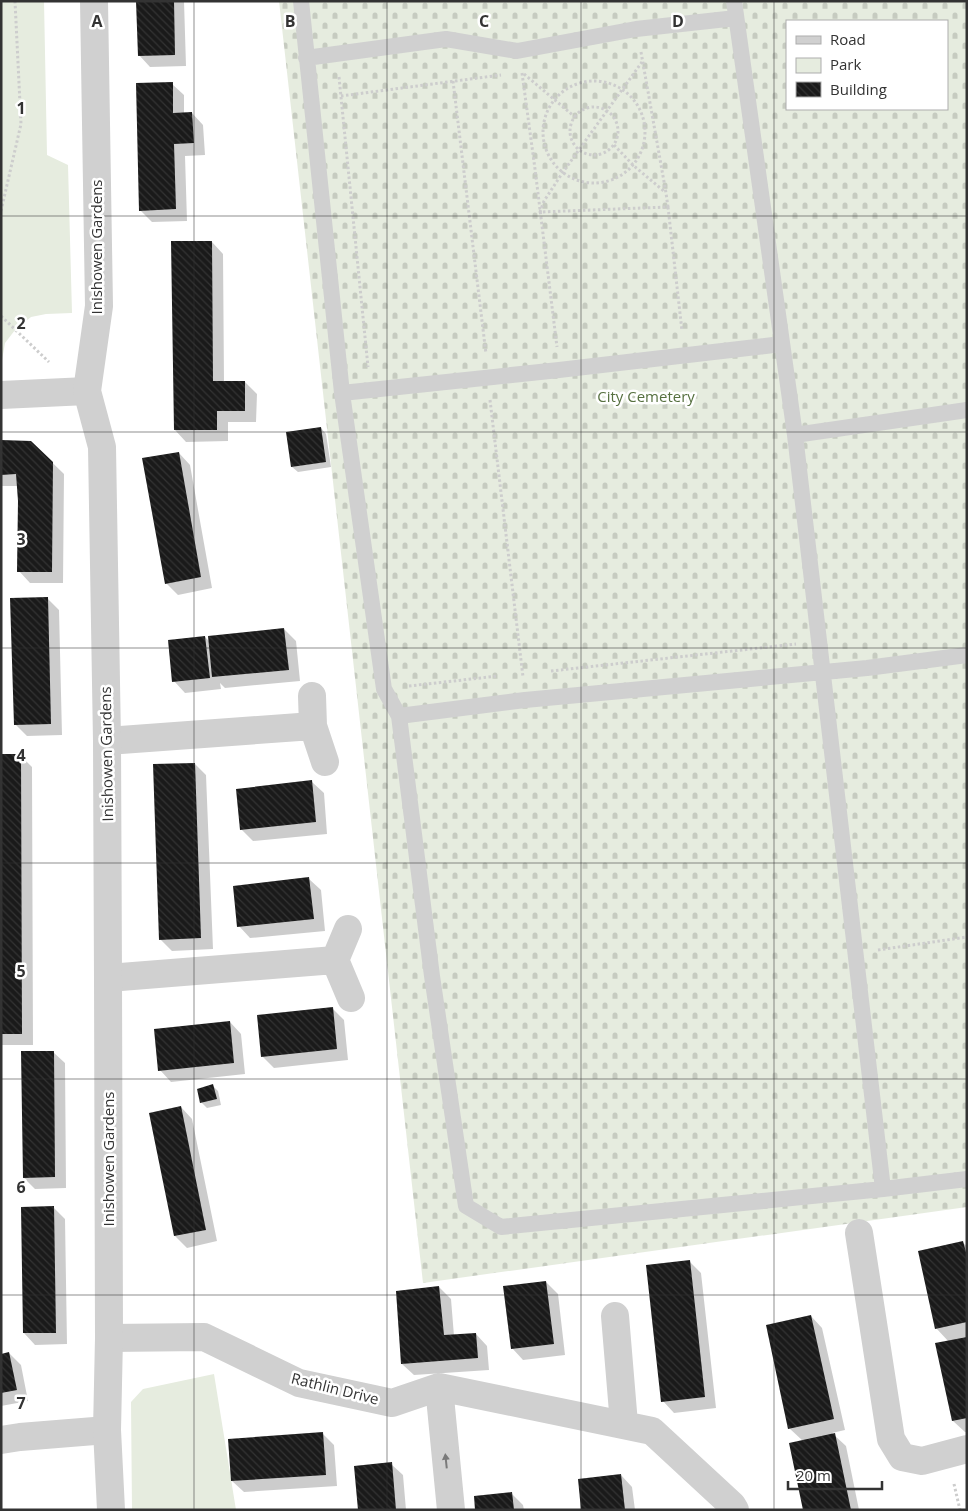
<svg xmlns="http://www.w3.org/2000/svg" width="968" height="1511" viewBox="0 0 968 1511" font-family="'Open Sans',sans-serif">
  <defs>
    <pattern id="cemetery-stones" width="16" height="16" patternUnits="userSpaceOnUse" patternTransform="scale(1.25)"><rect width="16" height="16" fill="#e6ecdf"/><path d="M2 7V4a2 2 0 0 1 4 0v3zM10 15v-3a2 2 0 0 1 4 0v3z" fill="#c6cbc0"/></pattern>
    <pattern id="building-back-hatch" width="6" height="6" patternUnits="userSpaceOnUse" patternTransform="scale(1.25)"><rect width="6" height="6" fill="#1a1a1a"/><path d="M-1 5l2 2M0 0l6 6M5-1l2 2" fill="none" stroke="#333"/></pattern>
  </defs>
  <rect width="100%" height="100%" fill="#fff"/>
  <!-- green -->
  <path fill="#e6ecdf" d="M 1,1 L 44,1 L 47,155 L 68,165 L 72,313 L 46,314 L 31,317 L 15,330 L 5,343 L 1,366 Z
    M 214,1374 L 236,1510 L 132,1510 L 131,1402 L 143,1389 Z"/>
  <!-- cemetery -->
  <path fill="url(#cemetery-stones)" fill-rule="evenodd" d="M 279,1 L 967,1 L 967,1207 L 423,1283 ZM 787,21 L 947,21 L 947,109 L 787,109 Z"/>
  <!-- shadow -->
  <path fill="#0003" d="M 137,1 L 184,1 L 186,66 L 150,67 L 139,55 Z
    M 172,84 L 184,95 L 184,113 L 192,113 L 203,125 L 205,155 L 185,156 L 187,221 L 152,222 L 140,210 Z
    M 212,242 L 223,254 L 224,382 L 245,382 L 257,394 L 256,422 L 228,422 L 228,441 L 186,442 L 175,430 Z
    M 321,428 L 326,434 L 331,467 L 298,472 L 292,467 Z
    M 1,441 L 31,442 L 64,474 L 63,583 L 30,583 L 19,571 L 18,486 L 1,486 Z
    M 179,453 L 190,465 L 212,588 L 178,595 L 166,583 Z
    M 47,598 L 59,610 L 62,735 L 27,736 L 15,724 Z
    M 284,629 L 296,641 L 300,681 L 225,688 L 220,683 L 221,689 L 185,693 L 174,681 L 205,637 L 210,642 Z
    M 1,755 L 20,755 L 32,767 L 33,1045 L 1,1045 Z
    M 195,764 L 206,775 L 213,949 L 172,951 L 160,939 Z
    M 312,782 L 324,793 L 327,834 L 253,841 L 241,829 Z
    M 309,879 L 321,890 L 325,931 L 250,938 L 239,926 Z
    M 332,1008 L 344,1020 L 348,1060 L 274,1068 L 262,1056 Z
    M 230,1022 L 241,1034 L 245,1074 L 171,1082 L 160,1070 Z
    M 53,1052 L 65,1063 L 66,1188 L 35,1189 L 24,1178 Z
    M 213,1086 L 218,1091 L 221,1105 L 207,1108 L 201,1102 Z
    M 181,1107 L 192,1119 L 217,1241 L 187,1248 L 175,1236 L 150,1114 Z
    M 54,1208 L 65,1219 L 67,1344 L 35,1345 L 24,1333 Z
    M 963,1243 L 967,1246 L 967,1432 L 965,1432 L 953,1421 L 937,1344 L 949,1342 L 936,1328 Z
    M 689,1261 L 701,1273 L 716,1408 L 674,1413 L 663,1401 Z
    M 546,1282 L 558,1294 L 565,1355 L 523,1360 L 512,1348 Z
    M 439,1287 L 451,1299 L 454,1336 L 476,1334 L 487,1346 L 489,1370 L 414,1375 L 402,1364 Z
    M 811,1316 L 822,1328 L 845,1430 L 832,1433 L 846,1446 L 859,1510 L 805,1510 L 803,1441 L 789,1428 Z
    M 9,1353 L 21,1365 L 28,1401 L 1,1406 L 1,1355 Z
    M 322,1433 L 334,1445 L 337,1486 L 244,1492 L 232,1481 Z
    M 391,1464 L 403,1475 L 406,1510 L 359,1510 Z
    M 621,1475 L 632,1487 L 635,1510 L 583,1510 Z
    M 512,1494 L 523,1505 L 524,1510 L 477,1510 Z"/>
  <!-- building -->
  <path fill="url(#building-back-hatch)" d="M 136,1 L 174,1 L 175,55 L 138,56 Z
    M 173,82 L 173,113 L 192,112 L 194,143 L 174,144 L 176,209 L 139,211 L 136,83 Z
    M 171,241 L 212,241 L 213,381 L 245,381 L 245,411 L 217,411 L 217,430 L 174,430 Z
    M 321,427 L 326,462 L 291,467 L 286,432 Z
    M 1,440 L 31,441 L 53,462 L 52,572 L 17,572 L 18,501 L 16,474 L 1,475 Z
    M 179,452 L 201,577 L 165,584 L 142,458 Z
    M 48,597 L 51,724 L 14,725 L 10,598 Z
    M 284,628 L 289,670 L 212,677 L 208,636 Z
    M 205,636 L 210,678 L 172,682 L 168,640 Z
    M 1,754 L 21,754 L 22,1034 L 1,1034 Z
    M 195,763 L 201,938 L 159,940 L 153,764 Z
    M 312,780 L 316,822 L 240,830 L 236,789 Z
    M 309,877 L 314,919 L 237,927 L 233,886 Z
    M 333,1007 L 337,1049 L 261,1057 L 257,1015 Z
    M 230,1021 L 234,1063 L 158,1071 L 154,1029 Z
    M 21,1051 L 54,1051 L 55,1177 L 23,1178 Z
    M 213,1084 L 217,1099 L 200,1103 L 197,1089 Z
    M 181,1106 L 206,1230 L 174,1236 L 149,1113 Z
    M 54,1206 L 56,1333 L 23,1333 L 21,1207 Z
    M 963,1241 L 967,1256 L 967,1322 L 935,1329 L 918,1251 Z
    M 690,1260 L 705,1397 L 661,1402 L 646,1265 Z
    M 546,1281 L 554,1344 L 511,1349 L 503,1286 Z
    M 439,1286 L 444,1335 L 476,1333 L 478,1358 L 401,1364 L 396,1291 Z
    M 811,1315 L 834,1419 L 788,1429 L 766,1325 Z
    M 967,1337 L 967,1418 L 952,1421 L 935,1343 Z
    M 9,1352 L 17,1390 L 1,1393 L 1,1354 Z
    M 323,1432 L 326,1475 L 231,1481 L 228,1439 Z
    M 835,1433 L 851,1510 L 803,1510 L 789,1443 Z
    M 392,1462 L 396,1510 L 358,1510 L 354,1466 Z
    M 621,1474 L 625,1510 L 581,1510 L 578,1479 Z
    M 512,1492 L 514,1510 L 475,1510 L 474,1496 Z"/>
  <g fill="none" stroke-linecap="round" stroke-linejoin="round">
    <!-- path -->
    <path stroke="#cdcdcd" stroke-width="3" stroke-dasharray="2.5 2.5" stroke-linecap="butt" d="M 641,52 L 666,193 L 668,207 L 540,212 L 544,201 L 563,172 L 642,62
      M 522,73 L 535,169 L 557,347
      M 524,74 L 575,117
      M 339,77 L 368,367
      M543 132a51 51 0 1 1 102 0a51 51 0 1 1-102 0Z
      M 453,81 L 486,354
      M 341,96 L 501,75
      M570 131a24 24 0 1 1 48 0a24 24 0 1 1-48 0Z
      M 614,145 L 634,166 L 665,192
      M 668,207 L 682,331
      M 1,211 L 21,124 L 15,1
      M 1,316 L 49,362
      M 490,400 L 523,677
      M 551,671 L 796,644
      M 409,686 L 498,676
      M 878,950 L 967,937
      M 954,1484 L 960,1510"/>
    <!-- service -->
    <path stroke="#d0d0d0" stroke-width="16" d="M 301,1 L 342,393 L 384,689 L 399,716 L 432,976 L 466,1206 L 501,1227 L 883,1189
      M 734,1 L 795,435 L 883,1189 L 967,1179
      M 306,58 L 446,39 L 517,51 L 636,29 L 736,18
      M 342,393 L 559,370 L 782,344
      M 795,435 L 967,410
      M 399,716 L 525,700 L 867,668 L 967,655"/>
    <!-- minor -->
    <path stroke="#d0d0d0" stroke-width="28" d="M 1,395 L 87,391
      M 312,696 L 313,726
      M 107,741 L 313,726 L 325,762
      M 335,960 L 348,929
      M 108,978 L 335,960 L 351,998
      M 859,1233 L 891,1439 L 902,1457 L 922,1461 L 967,1449
      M 615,1316 L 624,1424
      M 109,1338 L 204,1337 L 299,1383 L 392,1403 L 439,1387 L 652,1431 L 732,1505 L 735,1510
      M 439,1387 L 451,1510
      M 1,1440 L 20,1437 L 107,1430"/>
    <!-- tertiary -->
    <path stroke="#d0d0d0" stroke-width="28" d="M 94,1 L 99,306 L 87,391 L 102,447 L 107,741 L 108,978 L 109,1338 L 107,1430 L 111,1510"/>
  </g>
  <!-- one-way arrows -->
  <defs><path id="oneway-solid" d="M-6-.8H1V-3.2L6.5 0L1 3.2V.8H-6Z" transform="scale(1.25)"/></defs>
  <use fill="#7a7a7a" href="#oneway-solid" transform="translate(446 1461) rotate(-96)"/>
  <!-- grid -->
  <path fill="none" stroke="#333" stroke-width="1" stroke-opacity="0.55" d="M 194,1 L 194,1510M 387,1 L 387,1510M 581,1 L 581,1510M 774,1 L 774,1510M 1,216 L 967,216M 1,432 L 967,432M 1,648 L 967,648M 1,863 L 967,863M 1,1079 L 967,1079M 1,1295 L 967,1295"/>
  <g text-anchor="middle" stroke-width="5" stroke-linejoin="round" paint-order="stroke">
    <!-- street labels -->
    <g font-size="15" fill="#333" stroke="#fff">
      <text transform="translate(97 247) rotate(-90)" y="5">Inishowen Gardens</text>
      <text transform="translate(107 754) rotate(-91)" y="5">Inishowen Gardens</text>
      <text transform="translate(109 1159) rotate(-90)" y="5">Inishowen Gardens</text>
      <text transform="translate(335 1389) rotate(14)" y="5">Rathlin Drive</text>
    </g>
    <!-- park labels -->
    <g font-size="15" fill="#56703f" stroke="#fff">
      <text x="646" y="402">City Cemetery</text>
    </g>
  </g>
  <g font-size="16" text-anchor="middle" font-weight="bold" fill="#333" stroke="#fff" stroke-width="5" stroke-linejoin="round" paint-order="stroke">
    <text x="97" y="27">A</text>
    <text x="290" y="27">B</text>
    <text x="484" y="27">C</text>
    <text x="678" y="27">D</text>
    <text x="21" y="114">1</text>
    <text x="21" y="329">2</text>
    <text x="21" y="545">3</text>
    <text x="21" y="761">4</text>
    <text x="21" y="977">5</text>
    <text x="21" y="1193">6</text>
    <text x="21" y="1409">7</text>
  </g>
  <!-- border -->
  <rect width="968" height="1511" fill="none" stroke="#333333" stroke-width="5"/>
  <!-- legend -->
  <rect x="786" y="20" width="162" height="90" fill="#ffffff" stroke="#adadad"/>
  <rect x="796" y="36" width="25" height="8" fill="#d0d0d0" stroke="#adadad"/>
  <text x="830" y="45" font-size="15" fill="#333333">Road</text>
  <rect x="796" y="58" width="25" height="15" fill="#e6ecdf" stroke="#adadad"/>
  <text x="830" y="70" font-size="15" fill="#333333">Park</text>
  <rect x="796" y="82" width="25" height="15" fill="url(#building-back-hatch)" stroke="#adadad"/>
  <text x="830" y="95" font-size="15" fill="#333333">Building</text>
  <!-- scale -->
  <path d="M788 1481v8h94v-8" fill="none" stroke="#333333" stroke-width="2.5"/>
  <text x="796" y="1481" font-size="15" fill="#333333" stroke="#ffffff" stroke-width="4" paint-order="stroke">20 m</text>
</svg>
